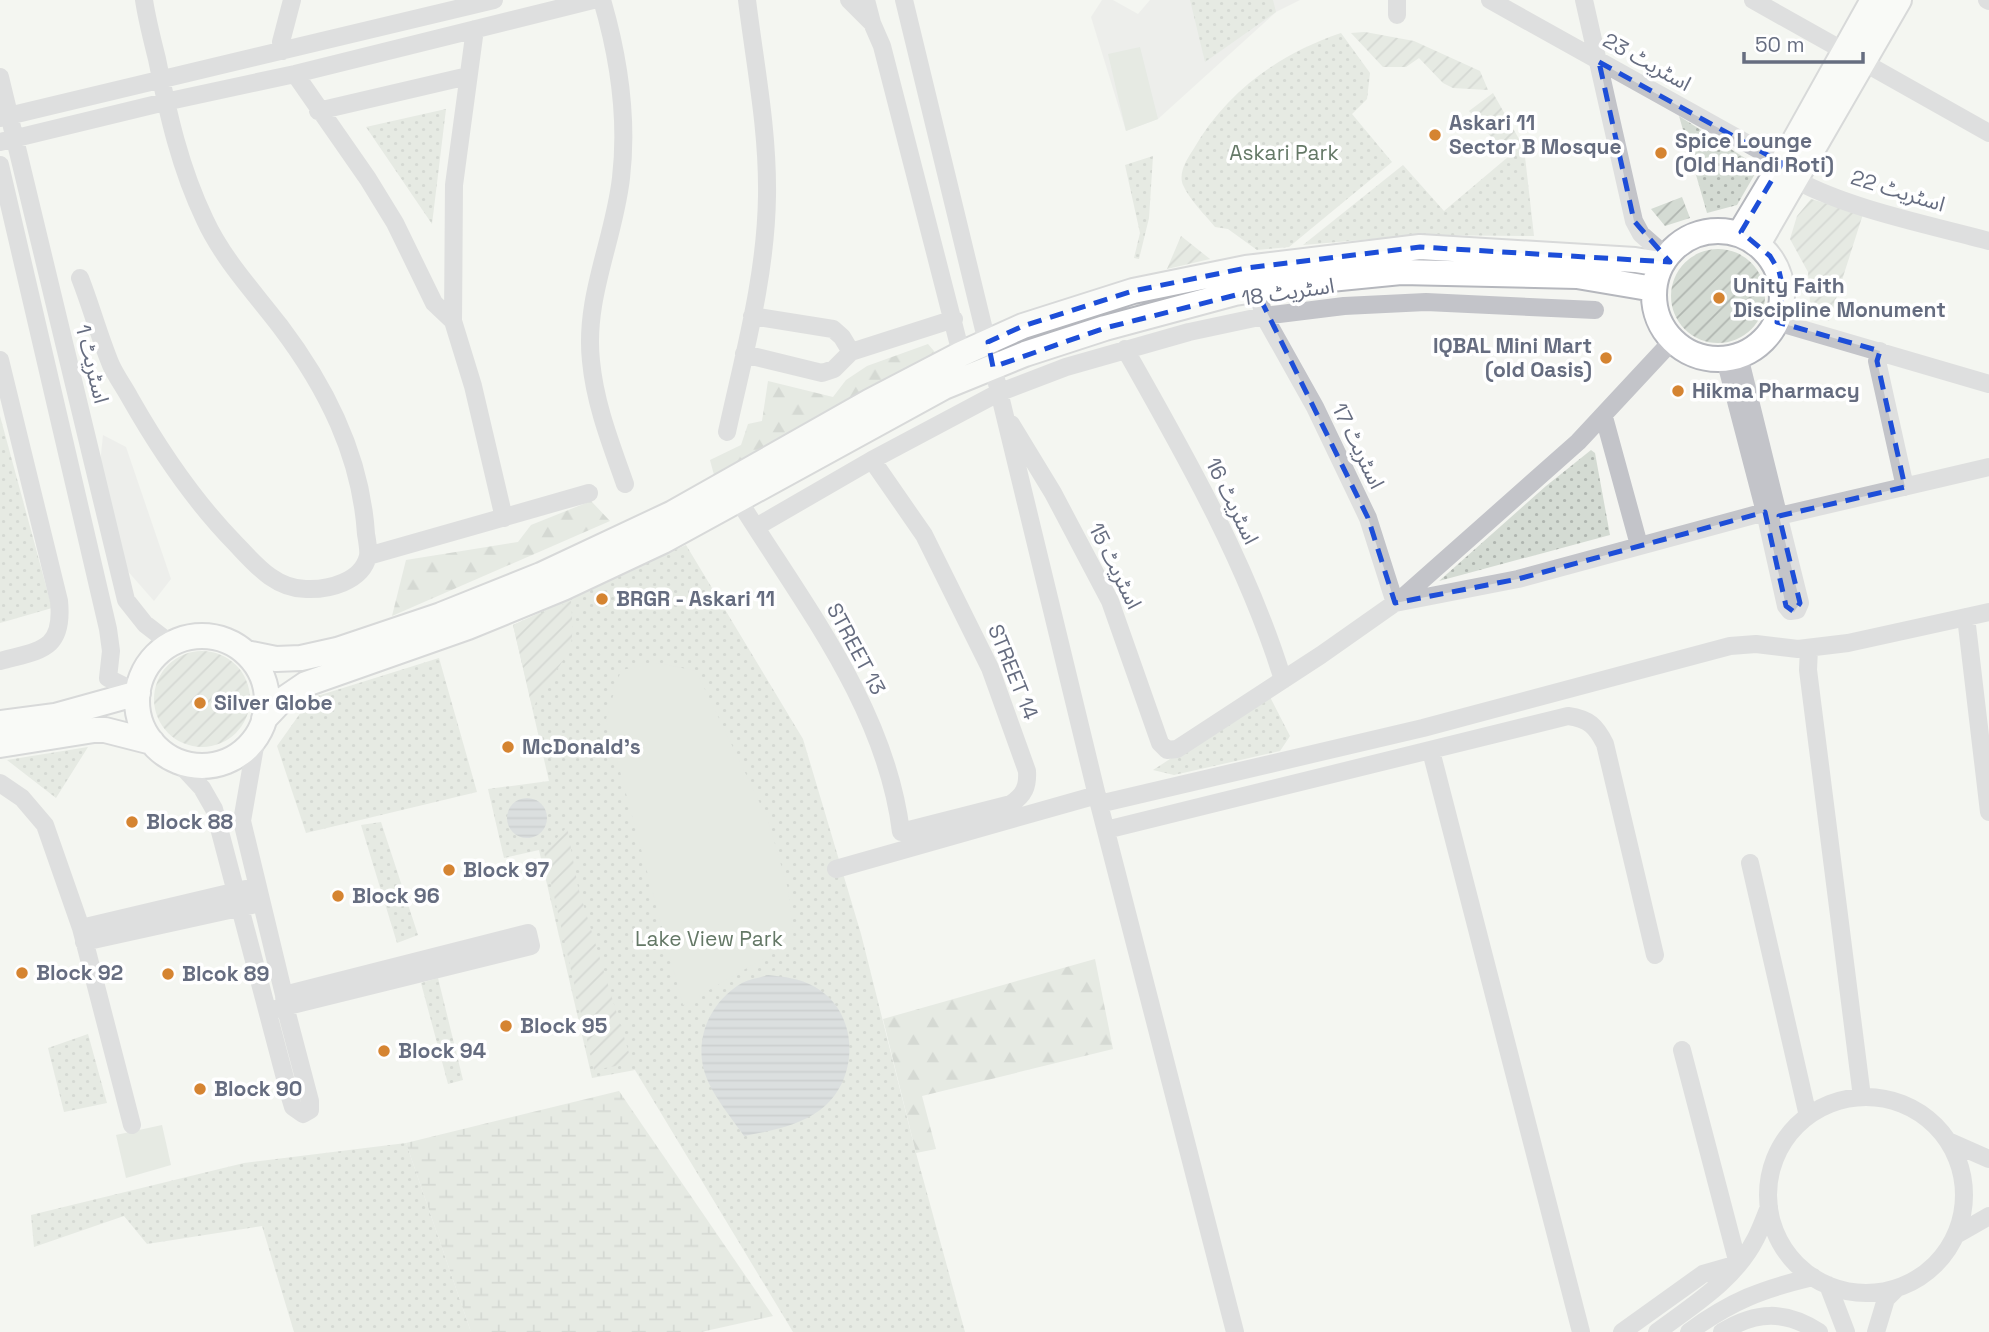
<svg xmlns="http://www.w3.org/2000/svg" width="1989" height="1332" viewBox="0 0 1989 1332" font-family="'Space Grotesk','Noto Sans Arabic',sans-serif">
  <defs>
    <pattern id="grass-dots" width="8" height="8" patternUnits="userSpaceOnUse" patternTransform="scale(1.75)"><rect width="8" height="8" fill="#d4dbd3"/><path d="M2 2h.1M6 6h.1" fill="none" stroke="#b0b6b0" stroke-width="1.8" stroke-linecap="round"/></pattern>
    <pattern id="forest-firs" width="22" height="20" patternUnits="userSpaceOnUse" patternTransform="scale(1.75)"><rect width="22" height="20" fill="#d4dbd3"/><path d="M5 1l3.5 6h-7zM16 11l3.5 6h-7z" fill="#b0b6b0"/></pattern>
    <pattern id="wetland-marsh" width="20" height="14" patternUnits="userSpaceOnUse" patternTransform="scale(1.75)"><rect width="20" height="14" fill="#d4dbd3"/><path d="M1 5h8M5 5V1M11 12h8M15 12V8" fill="none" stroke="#b0b6b0"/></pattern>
    <pattern id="garden-furrows" width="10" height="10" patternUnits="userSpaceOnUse" patternTransform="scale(1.75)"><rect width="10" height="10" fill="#d4dbd3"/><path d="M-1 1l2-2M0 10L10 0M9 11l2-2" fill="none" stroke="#b0b6b0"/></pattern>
    <pattern id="water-rules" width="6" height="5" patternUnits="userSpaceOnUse" patternTransform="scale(1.75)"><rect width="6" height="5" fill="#bdc3ca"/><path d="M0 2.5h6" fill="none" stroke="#9da3a9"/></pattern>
  </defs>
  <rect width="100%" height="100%" fill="#f4f5f1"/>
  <!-- built -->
  <path fill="#e4e5e5" d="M 1102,0 L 1113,0 L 1138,14 L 1150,0 L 1300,0 L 1276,12 L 1158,119 L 1126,131 L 1091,17 Z
    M 103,435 L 126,447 L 171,579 L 154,601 L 125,568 L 100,464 Z"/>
  <!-- grass -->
  <path fill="url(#grass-dots)" d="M 1190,0 L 1273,0 L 1276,12 L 1205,62 Z
    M 1341,33 L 1370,73 L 1367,99 L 1352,114 L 1392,162 L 1289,247 L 1257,250 L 1228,229 L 1215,227 C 1205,215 1189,199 1183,185 C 1178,173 1187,159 1193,150 C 1226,92 1279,54 1341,33 Z
    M 446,109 L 432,224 L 366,127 Z
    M 1679,116 L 1759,167 L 1737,205 L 1707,213 Z
    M 1524,148 L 1534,236 L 1420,235 L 1303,245 L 1403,165 L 1444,211 L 1508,157 Z
    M 1153,156 L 1149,218 L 1139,259 L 1134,258 L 1140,233 L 1125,165 Z
    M 0,416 L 52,608 L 0,623 Z
    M 1591,450 L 1595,453 L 1610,535 L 1439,581 L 1546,486 Z
    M 686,545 L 803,739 L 861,934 L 916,1153 L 965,1332 L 793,1332 L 635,1070 L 592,1078 L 539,850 L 504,858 L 488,789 L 549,781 L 513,625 Z
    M 439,658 L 477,792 L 306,833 L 277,746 L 311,698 Z
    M 1269,695 L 1290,736 L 1280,751 L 1174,775 L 1153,770 Z
    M 88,747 L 56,798 L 7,760 Z
    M 381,822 L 418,935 L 397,943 L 361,825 Z
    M 438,978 L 463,1080 L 448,1084 L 421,983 Z
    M 88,1034 L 107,1103 L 64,1112 L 48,1048 Z
    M 406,1143 L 471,1332 L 294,1332 L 262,1226 L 147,1244 L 124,1216 L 34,1247 L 31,1215 L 244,1163 Z"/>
  <!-- forest -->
  <path fill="url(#forest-firs)" d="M 928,344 L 939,357 L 714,475 L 710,460 L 741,445 L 748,424 L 762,421 L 768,381 L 833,397 L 846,380 L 867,366 Z
    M 591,501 L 610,521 L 392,616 L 406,560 L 518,542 L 531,525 Z
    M 1095,959 L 1113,1049 L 922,1096 L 936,1149 L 916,1153 L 883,1019 Z"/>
  <!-- wetland -->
  <path fill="url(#wetland-marsh)" d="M 619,1091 L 773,1316 L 701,1332 L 471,1332 L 406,1143 Z"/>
  <!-- garden -->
  <path fill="url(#garden-furrows)" d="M 1365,32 L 1414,41 L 1480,71 L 1488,90 L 1453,88 L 1443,83 L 1419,58 L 1406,67 L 1383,67 L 1351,33 Z
    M 1493,93 L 1524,148 L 1508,157 L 1469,111 Z
    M 1682,197 L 1690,218 L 1665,226 L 1651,209 Z
    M 1811,199 L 1863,214 L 1829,321 L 1811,316 L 1808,272 L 1790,239 L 1797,216 Z
    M 1181,236 L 1210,259 L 1167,269 Z
    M1671 296a47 47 0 1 1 94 0a47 47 0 1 1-94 0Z
    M 571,601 C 572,609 573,638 571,644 C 562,669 541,686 533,710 L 513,625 Z
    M154 699a48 48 0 1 1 96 0a48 48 0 1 1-96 0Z
    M 567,827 L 578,887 L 632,1063 L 594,1070 L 544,852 Z"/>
  <!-- pitch -->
  <path fill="#d4dbd3" d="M 1140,47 L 1158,119 L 1126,131 L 1108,54 Z
    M 659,663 L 696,671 L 768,820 L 788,889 L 794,941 L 683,1005 L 606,719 L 621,670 Z
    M 162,1125 L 171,1165 L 126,1178 L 116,1135 Z"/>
  <!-- water -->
  <path fill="url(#water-rules)" d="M507 818a20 20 0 1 1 40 0a20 20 0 1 1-40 0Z
    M 768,975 C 785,977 799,978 815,987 C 860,1012 860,1081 820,1110 C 799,1126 769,1131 744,1136 C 730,1115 708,1091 703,1066 C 696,1033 713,1000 742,983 C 750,979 760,978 768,975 Z"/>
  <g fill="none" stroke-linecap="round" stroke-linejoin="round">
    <!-- secondary casing -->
    <g stroke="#b5b7bd" stroke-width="28">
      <path id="secondary" d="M1654 295a64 64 0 1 1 128 0a64 64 0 1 1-128 0Z
        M 1740,233 L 1782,163 L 1873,0
        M 1758,244 L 1899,0
        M137 701a65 65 0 1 1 130 0a65 65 0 1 1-130 0Z
        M 246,653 L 276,659 L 301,658 L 337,650 L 441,615 L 541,575 L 673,513 L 869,402 L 961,354 L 1023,326 L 1133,291 L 1246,268 L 1420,247 L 1635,260 L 1661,264
        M 264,719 L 281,701 L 306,684 L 468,627 L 563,588 L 663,541 L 944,387 L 1025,354 L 1105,328 L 1235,293 L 1320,280 L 1401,272 L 1577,276 L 1654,289
        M 0,723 L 55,716 L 138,693
        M 0,745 L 94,730 L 105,730 L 152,742"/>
    </g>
    <!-- street -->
    <path stroke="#c3c4c9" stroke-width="18" d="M 602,0 C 619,58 628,118 621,178 C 614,240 584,298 591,361 C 595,404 611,444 625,484
      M 849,0 L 872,23
      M 866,0 L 872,23 L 882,46 L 964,365
      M 904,0 L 1099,804 L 1235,1332
      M 1397,0 L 1397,15
      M 1490,0 L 1782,163
      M 1584,0 L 1634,221 L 1641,234 L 1666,256
      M 1753,0 L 1844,51
      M 1987,0 L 1989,1
      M 475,29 L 454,185 L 453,321 L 473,386 L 504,518
      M 283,51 L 281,42 L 292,0
      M 1863,62 L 1989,133
      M 295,74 L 368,179 L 395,223 L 434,303 L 453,321
      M 0,77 L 126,600 L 145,624 L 171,644
      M 318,111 L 468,76
      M 0,118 L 494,0
      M 0,142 L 165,102 L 295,74 L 593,0
      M 0,165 L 108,629 L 111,651 L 108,678 L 138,693
      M 1796,180 C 1849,209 1930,225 1989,241
      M 80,278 C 91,306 99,336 111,365 C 116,376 124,387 130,398 C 159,449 194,501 235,543 C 255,564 275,589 306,589 C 328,590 362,582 368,556 C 369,550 367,540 366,534 C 361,456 327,388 280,326 C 254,292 223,259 205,220 C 180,168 168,114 157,59 C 152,39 147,20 144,0
      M 1257,289 L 1264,316 L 1315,407 L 1368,518 L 1395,603 L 1518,579 L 1765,512 L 1779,516 L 1989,467
      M 1777,322 L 1989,384
      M 1125,349 C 1185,455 1247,563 1283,680
      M 1880,351 L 1877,361 L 1905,487
      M 851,352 L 954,319
      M 744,354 L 822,373 L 834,369 L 851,352 L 842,337 L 833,329 L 752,316
      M 1725,359 L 1765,512 L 1786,606 L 1790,611 L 1797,610 L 1800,603 L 1739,356
      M 0,360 L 59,601 C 64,651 40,650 0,661
      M 1604,417 L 1639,545
      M 1011,424 L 1053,493 L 1110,601 L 1160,743 L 1167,750 L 1177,749 L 1321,655 L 1402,598 L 1578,442 L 1673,340
      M 727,432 C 744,354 766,276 767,196 C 768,129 755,65 747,0
      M 739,501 C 803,604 886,708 901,832 L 1011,804 C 1024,795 1028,787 1027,771 L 990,668 L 924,535 L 872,460
      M 756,527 L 872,460 L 998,393 L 1066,367 L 1189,332 L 1264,316 L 1344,306 L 1426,302 L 1595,310
      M 368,556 L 589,493
      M 1966,617 L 1989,812
      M 1809,648 L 1808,670 L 1862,1097
      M 1431,751 L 1581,1332
      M 177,761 L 202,788 L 214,809 L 290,1097 L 293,1107 L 303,1114 L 310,1110 L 310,1101 L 285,1006 L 284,995 L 242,821 L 257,735
      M 0,783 L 22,798 L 45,825 L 81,928 L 132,1125
      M 1099,804 L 1423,728 L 1730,646 L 1756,644 L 1798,649 L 1848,643 L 1989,612
      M 1106,830 L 1568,716 C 1589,719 1596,726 1605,744 L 1655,955
      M 1750,863 L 1808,1116
      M 836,869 L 1097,795
      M 81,928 L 246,889
      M 84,942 L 252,905
      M 276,1009 L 531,946 L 528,933 L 284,995
      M1768 1195a98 98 0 1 1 196 0a98 98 0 1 1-196 0Z
      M 1948,1141 L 1989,1159
      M 1956,1235 L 1989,1216
      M 1828,1285 L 1846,1332
      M 1622,1332 L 1703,1274 L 1738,1264 L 1682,1050
      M 1657,1332 C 1693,1305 1735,1280 1756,1238 C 1761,1228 1765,1217 1769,1207
      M 1689,1332 C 1731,1301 1762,1289 1813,1277
      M 1722,1332 C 1756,1311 1785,1310 1819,1332
      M 1876,1332 L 1886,1299 L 1897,1288"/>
    <!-- secondary -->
    <use href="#secondary" stroke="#fff" stroke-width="24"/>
  </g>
  <!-- marked area -->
  <path d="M0 0H1989V1332H0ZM 1599,62 L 1782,163 L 1741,232 L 1770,256 L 1779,271 L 1783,288 L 1777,322 L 1880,351 L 1877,361 L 1905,487 L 1779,516 L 1800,603 L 1794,612 L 1786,606 L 1765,512 L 1518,579 L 1395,603 L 1368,518 L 1256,290 L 1105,328 L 993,367 L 988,342 L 1023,326 L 1133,291 L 1246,268 L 1420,247 L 1670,262 L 1634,221 Z" fill="#f4f5f1" fill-opacity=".55" fill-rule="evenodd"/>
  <path fill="none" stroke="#1d4ed8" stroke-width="5" stroke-dasharray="14 9" stroke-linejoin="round" d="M 1599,62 L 1782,163 L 1741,232 L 1770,256 L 1779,271 L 1783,288 L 1777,322 L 1880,351 L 1877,361 L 1905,487 L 1779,516 L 1800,603 L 1794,612 L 1786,606 L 1765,512 L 1518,579 L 1395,603 L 1368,518 L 1256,290 L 1105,328 L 993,367 L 988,342 L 1023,326 L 1133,291 L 1246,268 L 1420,247 L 1670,262 L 1634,221 Z"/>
  <!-- markers -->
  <g fill="#d58431" stroke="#fff" stroke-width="2.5">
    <circle cx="1435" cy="135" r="7"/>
    <circle cx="1661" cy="153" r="7"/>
    <circle cx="1719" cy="298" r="7"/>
    <circle cx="1606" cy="358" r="7"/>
    <circle cx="1678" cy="391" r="7"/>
    <circle cx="602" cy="599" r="7"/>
    <circle cx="200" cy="703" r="7"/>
    <circle cx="508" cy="747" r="7"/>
    <circle cx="132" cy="822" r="7"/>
    <circle cx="449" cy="870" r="7"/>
    <circle cx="338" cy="896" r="7"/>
    <circle cx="22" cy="973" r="7"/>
    <circle cx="168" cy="974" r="7"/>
    <circle cx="506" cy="1026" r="7"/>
    <circle cx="384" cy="1051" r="7"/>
    <circle cx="200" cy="1089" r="7"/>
  </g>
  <g text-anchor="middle" stroke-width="7" stroke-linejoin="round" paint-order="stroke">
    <!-- street labels -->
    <g font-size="21" fill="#666d80" stroke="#fff">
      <text transform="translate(1647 62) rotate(29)" y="7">اسٹریٹ 23</text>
      <text transform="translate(1898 191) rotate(17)" y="7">اسٹریٹ 22</text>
      <text transform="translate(1288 292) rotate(-8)" y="7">اسٹریٹ 18</text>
      <text transform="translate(92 364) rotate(76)" y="7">اسٹریٹ 1</text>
      <text transform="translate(1358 446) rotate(64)" y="7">اسٹریٹ 17</text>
      <text transform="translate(1232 501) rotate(64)" y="7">اسٹریٹ 16</text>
      <text transform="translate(1115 566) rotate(64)" y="7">اسٹریٹ 15</text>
      <text transform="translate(856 649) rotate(62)" y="7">STREET 13</text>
      <text transform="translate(1013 672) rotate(68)" y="7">STREET 14</text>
    </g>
    <!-- poi labels -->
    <g font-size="21" font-weight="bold" fill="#666d80" stroke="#fff" text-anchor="start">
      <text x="1449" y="130">Askari 11<tspan x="1449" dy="24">Sector B Mosque</tspan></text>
      <text x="1675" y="148">Spice Lounge<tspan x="1675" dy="24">(Old Handi Roti)</tspan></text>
      <text x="1733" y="293">Unity Faith<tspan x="1733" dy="24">Discipline Monument</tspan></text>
      <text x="1592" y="353" text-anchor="end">IQBAL Mini Mart<tspan x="1592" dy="24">(old Oasis)</tspan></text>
      <text x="1692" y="398">Hikma Pharmacy</text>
      <text x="616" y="606">BRGR - Askari 11</text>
      <text x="214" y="710">Silver Globe</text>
      <text x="522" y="754">McDonald's</text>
      <text x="146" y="829">Block 88</text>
      <text x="463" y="877">Block 97</text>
      <text x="352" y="903">Block 96</text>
      <text x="36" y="980">Block 92</text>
      <text x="182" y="981">Blcok 89</text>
      <text x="520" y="1033">Block 95</text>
      <text x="398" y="1058">Block 94</text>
      <text x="214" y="1096">Block 90</text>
    </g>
    <!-- park labels -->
    <g font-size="21" fill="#647866" stroke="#fff">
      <text x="1284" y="160">Askari Park</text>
      <text x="709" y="946">Lake View Park</text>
    </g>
  </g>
  <!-- scale -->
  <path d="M1744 52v10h119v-10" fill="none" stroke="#666d80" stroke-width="3.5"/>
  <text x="1755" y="52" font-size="21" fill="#666d80" stroke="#ffffff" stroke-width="5" paint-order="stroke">50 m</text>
</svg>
